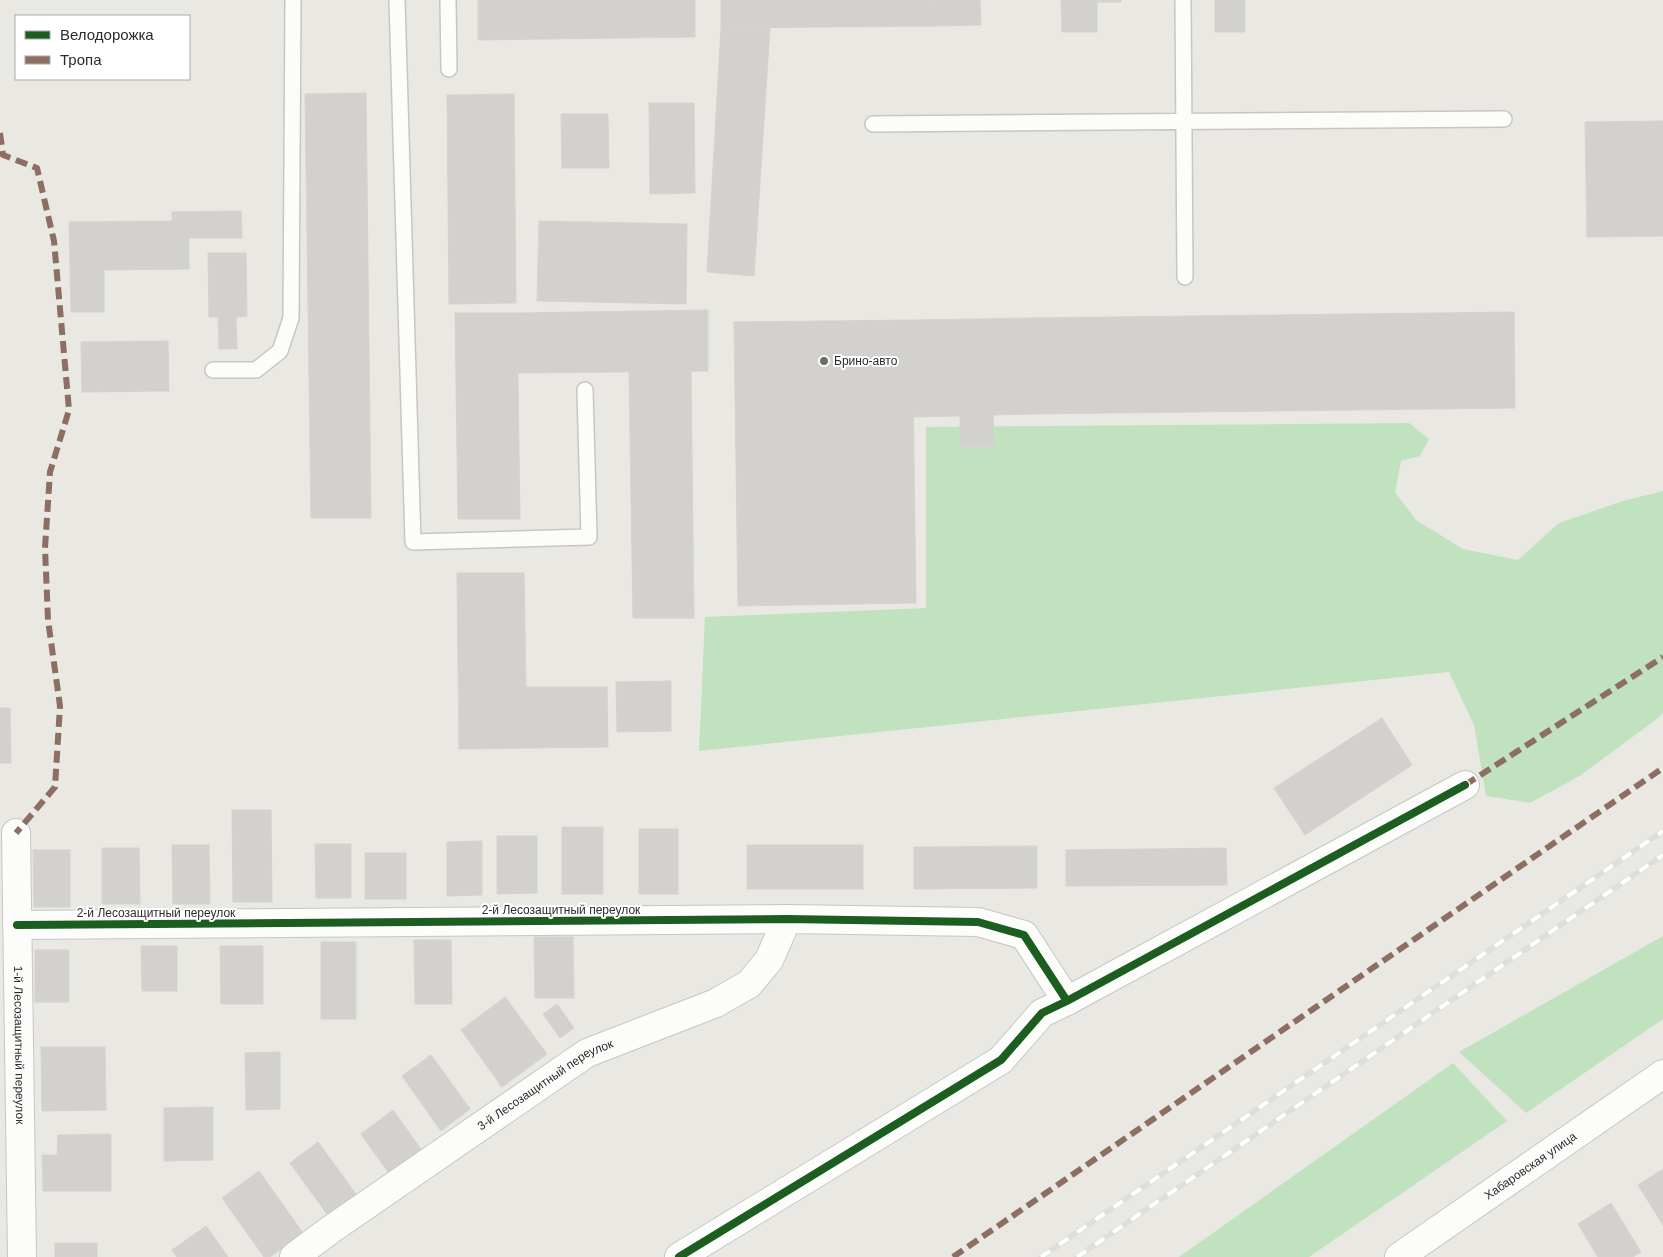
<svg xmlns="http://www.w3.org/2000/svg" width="1663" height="1257" viewBox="0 0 1663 1257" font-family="Helvetica,sans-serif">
  <rect width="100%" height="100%" fill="#e9e8e2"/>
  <!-- green -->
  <path fill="#c1e2be" d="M 1409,423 L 1429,439 L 1420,456 L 1401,461 L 1395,492 L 1416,520 L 1463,549 L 1518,560 L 1559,523 L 1623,501 L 1663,491 L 1663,713 L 1657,719 L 1578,777 L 1530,803 L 1486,796 L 1474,725 L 1449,672 L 699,751 L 705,617 L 926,608 L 926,427 Z
    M 1663,936 L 1663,1019 L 1526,1113 L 1459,1052 Z
    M 1453,1063 L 1507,1121 L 1309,1257 L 1179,1257 Z"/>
  <!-- building -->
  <path fill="#d2d1cd" stroke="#d4d3ce" d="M 478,0 L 695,0 L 695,37 L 478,40 Z
    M 721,0 L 934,0 L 935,26 L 721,28 Z
    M 934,0 L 980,0 L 981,25 L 935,26 Z
    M 1061,0 L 1121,0 L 1121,2 L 1097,2 L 1097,32 L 1062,32 Z
    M 1215,0 L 1245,0 L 1245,32 L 1215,32 Z
    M 721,28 L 770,28 L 754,276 L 707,272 Z
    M 366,93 L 371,518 L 311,518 L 305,94 Z
    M 514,94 L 516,303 L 449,304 L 447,95 Z
    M 649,103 L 694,103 L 695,193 L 650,194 Z
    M 561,114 L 608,114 L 609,168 L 562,168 Z
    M 1663,121 L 1663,236 L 1587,237 L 1585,122 Z
    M 241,211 L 242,238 L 189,238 L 189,269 L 104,270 L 104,312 L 71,312 L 69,222 L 172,221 L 172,212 Z
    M 539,221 L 687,224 L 686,304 L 537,301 Z
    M 208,253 L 246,253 L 247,316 L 236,317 L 237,349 L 219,349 L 218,317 L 209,317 Z
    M 708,310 L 708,371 L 518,373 L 517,313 Z
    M 1514,312 L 1515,408 L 1032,414 L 1031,318 Z
    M 455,313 L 517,313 L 520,519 L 458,519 Z
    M 1031,318 L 1032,414 L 993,415 L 994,447 L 960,447 L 960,416 L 913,417 L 912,320 Z
    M 912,320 L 916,603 L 738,606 L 734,322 Z
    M 168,341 L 169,391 L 82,392 L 81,342 Z
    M 691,371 L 694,618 L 633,618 L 629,372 Z
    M 457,573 L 524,573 L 526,687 L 607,687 L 608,747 L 459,749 Z
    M 671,681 L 671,731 L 617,732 L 616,682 Z
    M 0,708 L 10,708 L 11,763 L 0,763 Z
    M 1382,718 L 1412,765 L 1305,835 L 1274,788 Z
    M 232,810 L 271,810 L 272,902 L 233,902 Z
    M 562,827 L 603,827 L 603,894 L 562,894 Z
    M 639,829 L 678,829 L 678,894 L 639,894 Z
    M 497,836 L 537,836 L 537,893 L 497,894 Z
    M 482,841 L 482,895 L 447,896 L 447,842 Z
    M 315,844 L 351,844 L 351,898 L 316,898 Z
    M 172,845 L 209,845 L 210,904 L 173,904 Z
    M 747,845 L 863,845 L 863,889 L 747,889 Z
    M 1037,846 L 1037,888 L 914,889 L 914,847 Z
    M 102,848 L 139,848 L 140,904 L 102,904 Z
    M 1226,848 L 1227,885 L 1066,886 L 1066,850 Z
    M 33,850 L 70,850 L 70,907 L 34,907 Z
    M 365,853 L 406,853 L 406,899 L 365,899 Z
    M 534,937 L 573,937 L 574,998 L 535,998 Z
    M 414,940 L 451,940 L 452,1004 L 415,1004 Z
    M 321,942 L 356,942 L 356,1019 L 321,1019 Z
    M 141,946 L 177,946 L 177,991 L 142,991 Z
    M 220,946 L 263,946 L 263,1004 L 221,1004 Z
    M 35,950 L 69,950 L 69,1002 L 35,1002 Z
    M 505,997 L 547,1054 L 502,1087 L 461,1030 Z
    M 557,1004 L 574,1028 L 560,1038 L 543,1014 Z
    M 41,1047 L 105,1047 L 106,1110 L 42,1111 Z
    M 280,1052 L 280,1109 L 246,1110 L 245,1053 Z
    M 431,1055 L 470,1109 L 441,1131 L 402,1076 Z
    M 213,1107 L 213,1160 L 164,1161 L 164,1108 Z
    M 393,1110 L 421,1149 L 388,1172 L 361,1134 Z
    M 111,1134 L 111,1191 L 43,1191 L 42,1155 L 57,1155 L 58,1135 Z
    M 318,1142 L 356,1194 L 327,1214 L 290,1163 Z
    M 1663,1169 L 1663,1225 L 1638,1185 Z
    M 259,1171 L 303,1233 L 270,1257 L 264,1257 L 222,1198 Z
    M 1611,1203 L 1641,1252 L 1633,1257 L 1598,1257 L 1578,1224 Z
    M 206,1226 L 228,1257 L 177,1257 L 172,1250 Z
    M 55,1243 L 97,1243 L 97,1257 L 55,1257 Z"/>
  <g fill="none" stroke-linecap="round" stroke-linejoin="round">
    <!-- service casing -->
    <g stroke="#c7c6c5" stroke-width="18">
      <path id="service" d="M 397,0 L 413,542 L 589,537 L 585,390
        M 448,0 L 449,69
        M 1183,0 L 1185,277
        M 873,124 L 1504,119
        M 213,370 L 256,370 L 280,351 L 291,318 L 293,0"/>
    </g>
    <!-- minor casing -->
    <g stroke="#c7c6c5" stroke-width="30">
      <g id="minor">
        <path id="s1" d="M 16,833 L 22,1257"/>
        <path d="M 17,925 L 787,919 L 978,922 L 1024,935 L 1067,1001"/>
        <path id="s2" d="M 294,1257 L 330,1230 L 587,1053 L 716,1003 L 749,984 L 769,960 L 787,919"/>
        <path d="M 679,1257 L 1001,1060 L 1042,1013 L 1067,1001 L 1465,785"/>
      </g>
    </g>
    <!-- secondary casing -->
    <g stroke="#c7c6c5" stroke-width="30">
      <g id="secondary">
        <path id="s3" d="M 1399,1257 L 1663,1074"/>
      </g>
    </g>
    <!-- service -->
    <use href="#service" stroke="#fcfcfb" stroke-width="15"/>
    <!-- minor -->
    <use href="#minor" stroke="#fcfcfb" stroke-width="28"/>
    <!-- secondary -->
    <use href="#secondary" stroke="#fcfcfb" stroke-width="28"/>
    <!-- rail casing -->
    <g stroke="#dfdedf" stroke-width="5.5">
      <path id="rail" d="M 1041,1257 L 1663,831
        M 1077,1257 L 1663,855"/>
    </g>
    <!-- rail -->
    <use href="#rail" stroke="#fff" stroke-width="4" stroke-dasharray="11" stroke-linecap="butt"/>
    <!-- quiet -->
    <path stroke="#8d6e63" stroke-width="6" stroke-dasharray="12 6" stroke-linecap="butt" d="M 0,133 L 3,155 L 37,168 L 54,241 L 69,410 L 50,472 L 45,548 L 48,620 L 60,706 L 55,787 L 16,833
      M 1465,785 L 1663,657
      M 953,1257 L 1663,768"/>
    <!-- cycleway casing -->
    <g stroke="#fff" stroke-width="11">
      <path id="cycleway" d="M 17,925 L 787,919 L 978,922 L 1024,935 L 1067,1001
        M 679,1257 L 1001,1060 L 1042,1013 L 1067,1001 L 1465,785"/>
    </g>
    <!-- cycleway -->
    <use href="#cycleway" stroke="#1b5e20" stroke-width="8"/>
  </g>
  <!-- markers -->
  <circle fill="#6e6d6b" stroke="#fff" stroke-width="2" cx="824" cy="361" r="5"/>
  <g text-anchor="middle" stroke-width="4" stroke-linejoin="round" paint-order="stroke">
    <!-- poi labels -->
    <g font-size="12" fill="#2b2b2b" stroke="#fff" text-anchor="start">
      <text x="834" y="365">Брино-авто</text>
    </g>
    <!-- street labels -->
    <g font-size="12" fill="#2b2b2b" stroke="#fff">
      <text x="561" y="914">2-й Лесозащитный переулок</text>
      <text x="156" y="917">2-й Лесозащитный переулок</text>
      <text dy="4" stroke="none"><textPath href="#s1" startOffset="212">1-й Лесозащитный переулок</textPath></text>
      <text dy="4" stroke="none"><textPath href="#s2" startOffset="305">3-й Лесозащитный переулок</textPath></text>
      <text dy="4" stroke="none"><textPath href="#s3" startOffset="160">Хабаровская улица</textPath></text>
    </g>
  </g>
  <!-- legend -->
  <rect x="15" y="15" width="175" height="65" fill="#ffffff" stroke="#aaaaaa"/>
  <rect x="25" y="31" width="25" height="8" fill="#1b5e20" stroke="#aaaaaa"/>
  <text x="60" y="40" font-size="15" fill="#2b2b2b">Велодорожка</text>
  <rect x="25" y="56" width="25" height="8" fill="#8d6e63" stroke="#aaaaaa"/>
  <text x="60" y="65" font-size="15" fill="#2b2b2b">Тропа</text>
</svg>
